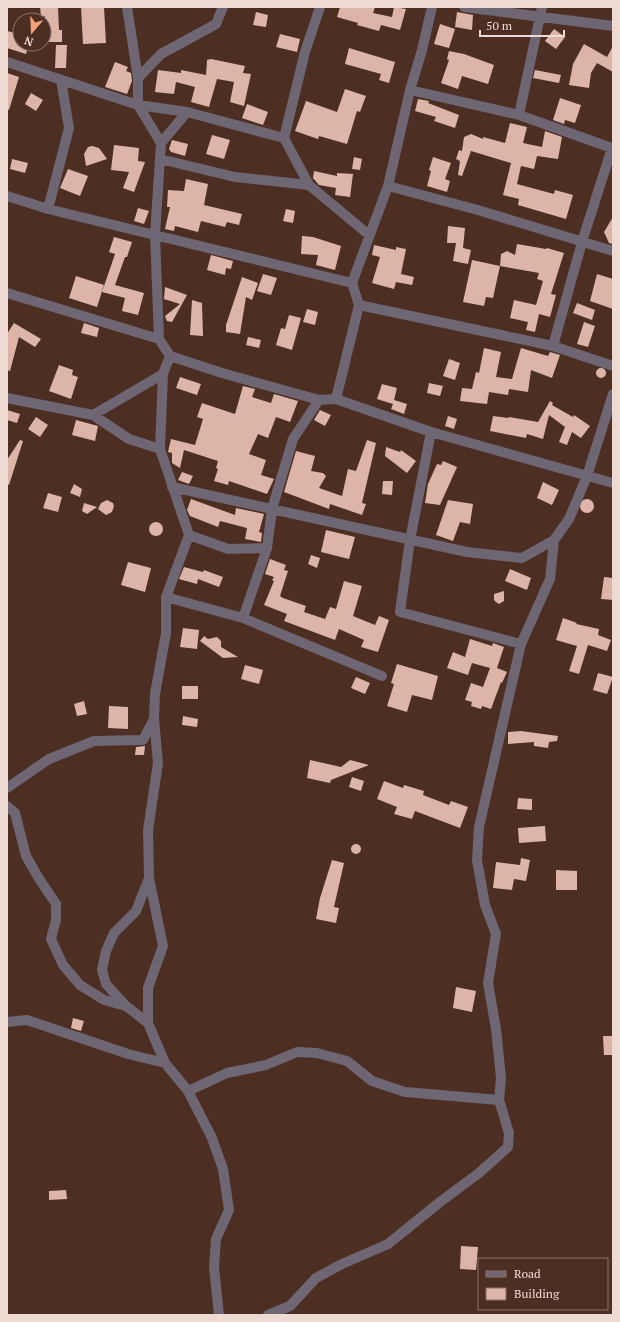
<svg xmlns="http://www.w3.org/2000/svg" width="620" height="1322" viewBox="0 0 620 1322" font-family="'PT Serif',serif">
  <rect width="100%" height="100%" fill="#4c2e23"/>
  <!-- building -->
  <path fill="#dcb5a8" d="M 40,7 L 58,7 L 59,30 L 62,30 L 62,42 L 44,42 L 45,16 L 41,16 Z
    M 81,7 L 104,7 L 106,43 L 83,44 Z
    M 340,7 L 375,7 L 373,13 L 392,17 L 394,7 L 406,9 L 400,30 L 381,25 L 379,31 L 357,25 L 358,23 L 337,17 Z
    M 256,12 L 268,15 L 266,27 L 253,25 Z
    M 457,12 L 473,15 L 472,30 L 455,27 Z
    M 440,24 L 455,29 L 449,48 L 434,44 Z
    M 554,29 L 565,37 L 556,49 L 545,41 Z
    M 7,31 L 20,34 L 20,44 L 29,44 L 26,54 L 7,48 Z
    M 280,34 L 300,39 L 297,52 L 276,47 Z
    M 584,44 L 607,57 L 613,46 L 613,72 L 597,63 L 591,73 L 589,88 L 569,85 L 573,64 Z
    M 56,45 L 67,45 L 66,68 L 55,68 Z
    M 349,48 L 395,62 L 389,83 L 379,80 L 381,74 L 345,64 Z
    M 449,51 L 464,54 L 494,65 L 488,84 L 462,76 L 458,89 L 441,83 L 449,60 L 447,59 Z
    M 211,59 L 245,66 L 243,73 L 251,74 L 244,106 L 230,102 L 234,82 L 217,79 L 209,107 L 191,102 L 195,87 L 176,82 L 174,94 L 155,92 L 158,70 L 181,73 L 181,70 L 206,75 L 207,60 Z
    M 115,62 L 128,67 L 126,71 L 131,73 L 132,81 L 127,94 L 105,87 Z
    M 535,70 L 561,75 L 559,83 L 533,78 Z
    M 7,73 L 19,77 L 9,110 L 7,109 Z
    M 345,89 L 366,96 L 360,112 L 357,111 L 347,144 L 319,136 L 318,139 L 295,131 L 306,101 L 337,112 Z
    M 31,93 L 43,100 L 36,111 L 25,104 Z
    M 560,98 L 581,105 L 575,123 L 565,120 L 564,124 L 553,120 Z
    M 418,99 L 429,101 L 428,103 L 459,115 L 455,128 L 434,121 L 436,117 L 415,111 Z
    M 247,104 L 268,112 L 263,125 L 242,118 Z
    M 510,123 L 527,127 L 523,143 L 542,147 L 545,131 L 562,137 L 558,159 L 537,156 L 534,169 L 521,166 L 517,184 L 554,194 L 555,190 L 573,195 L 566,219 L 518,205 L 519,199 L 503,195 L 511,163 L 471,151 L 462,176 L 458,175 L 460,161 L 456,159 L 459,150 L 462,151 L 464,137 L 471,134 L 483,139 L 483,137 L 505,143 Z
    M 212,135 L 230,140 L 224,159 L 206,154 Z
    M 172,140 L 188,144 L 185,156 L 171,152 L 169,149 Z
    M 114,145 L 139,148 L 138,161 L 145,162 L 134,192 L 123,188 L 129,172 L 111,170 Z
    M 92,146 L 99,148 L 107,159 L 86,166 L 84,154 L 88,147 Z
    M 354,157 L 362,159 L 360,170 L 352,169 Z
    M 433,157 L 451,163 L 445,179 L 450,181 L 447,192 L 427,186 L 431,171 L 429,170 Z
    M 12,159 L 28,163 L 25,173 L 10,169 Z
    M 68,169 L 88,176 L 80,196 L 60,188 Z
    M 314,171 L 337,176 L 337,173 L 353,174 L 350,197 L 335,195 L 336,188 L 319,185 L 313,178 Z
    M 186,179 L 208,184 L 204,205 L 242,214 L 239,225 L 227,222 L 225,227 L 201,221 L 198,232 L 175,226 L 174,231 L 165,229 L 170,207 L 167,207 L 168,190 L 184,191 Z
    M 138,208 L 149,211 L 144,224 L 134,221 Z
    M 286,209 L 295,211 L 293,223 L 283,221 Z
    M 613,217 L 613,244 L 609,243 L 604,232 Z
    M 448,226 L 465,228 L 463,248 L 471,250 L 468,264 L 453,261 L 456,243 L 447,243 Z
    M 302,236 L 313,237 L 341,246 L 335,270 L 316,265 L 318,255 L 301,254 Z
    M 114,237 L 132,242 L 127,257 L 125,257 L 115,285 L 144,293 L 138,315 L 122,311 L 125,298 L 102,292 L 115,254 L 109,252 Z
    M 517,244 L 546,249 L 547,248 L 564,253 L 551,294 L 556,295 L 550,317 L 539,314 L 535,332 L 526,330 L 528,322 L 510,318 L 514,300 L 536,305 L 543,281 L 537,279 L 539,273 L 500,266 L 501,254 L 507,251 L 515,255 Z
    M 374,245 L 396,250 L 396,247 L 406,249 L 401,274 L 414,277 L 412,285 L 396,282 L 394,289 L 372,283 L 380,257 L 372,255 Z
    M 211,255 L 233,261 L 231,269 L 226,268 L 225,275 L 207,270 Z
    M 472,260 L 500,266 L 493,298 L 486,297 L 484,306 L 463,302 Z
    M 263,274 L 277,278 L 271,295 L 257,291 Z
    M 597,274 L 613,279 L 613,309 L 590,301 Z
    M 76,276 L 104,285 L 97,307 L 69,298 Z
    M 242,277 L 258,283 L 252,300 L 246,297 L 240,334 L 226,332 L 226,325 Z
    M 165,287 L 187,295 L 172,322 L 167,321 L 165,316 L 180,304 L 164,299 Z
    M 192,300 L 202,303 L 203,336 L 190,335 Z
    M 577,303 L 595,310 L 592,320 L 573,313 Z
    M 307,309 L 318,312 L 315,325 L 303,322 Z
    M 289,315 L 301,318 L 292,350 L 276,345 L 281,328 L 285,329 Z
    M 584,322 L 595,326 L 588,347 L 577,344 Z
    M 14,323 L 41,339 L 35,347 L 19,337 L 10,371 L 7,370 L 7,334 Z
    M 84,323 L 99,328 L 97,337 L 81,333 Z
    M 248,337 L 261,340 L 259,348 L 246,345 Z
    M 484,348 L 501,352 L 496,377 L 512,379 L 521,348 L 548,356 L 550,352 L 560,355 L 552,378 L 531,370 L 528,392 L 509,389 L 508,395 L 489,392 L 487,404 L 460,401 L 462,388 L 472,389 L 476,372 L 479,373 Z
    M 449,359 L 460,363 L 455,380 L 443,376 Z
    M 59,365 L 73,370 L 72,375 L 78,377 L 71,399 L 49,391 Z
    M596 373a5 5 0 1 1 10 0a5 5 0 1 1-10 0Z
    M 180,377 L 201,384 L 197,395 L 176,388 Z
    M 429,383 L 443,386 L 440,396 L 427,393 Z
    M 382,384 L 397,388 L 394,400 L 407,404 L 404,414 L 391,409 L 393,404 L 377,399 Z
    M 243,386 L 255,389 L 252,397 L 271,403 L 274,394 L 298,401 L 290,422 L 276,417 L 268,438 L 258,434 L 249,454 L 266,460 L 261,475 L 274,479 L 267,494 L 229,481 L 228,485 L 214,481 L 218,469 L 216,468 L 218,461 L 184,450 L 180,468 L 172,463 L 172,453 L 168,452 L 171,439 L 195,445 L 203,419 L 197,417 L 202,403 L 235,414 Z
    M 550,401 L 553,403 L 552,405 L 573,417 L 574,415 L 590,426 L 581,438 L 572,432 L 567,445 L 559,442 L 565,427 L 549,415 L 543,439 L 527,434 L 526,438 L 490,431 L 493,416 L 508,418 L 509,417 L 538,422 Z
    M 7,410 L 20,414 L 17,423 L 7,420 Z
    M 320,410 L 331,415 L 325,426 L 314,420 Z
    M 448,416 L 457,419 L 454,429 L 445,426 Z
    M 36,417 L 48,425 L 40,437 L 28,429 Z
    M 76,420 L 98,426 L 95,441 L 72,435 Z
    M 20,440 L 23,441 L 9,485 L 7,484 L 7,460 Z
    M 367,440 L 376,443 L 362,503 L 366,504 L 362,515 L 330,504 L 329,509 L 284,492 L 296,451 L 315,456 L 311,471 L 323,473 L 326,476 L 319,488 L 342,496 L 348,469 L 356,471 Z
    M 386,447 L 400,452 L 401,450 L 416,461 L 407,473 L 385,456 Z
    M 443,461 L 457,467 L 440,505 L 425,503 L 428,484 L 437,464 L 441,465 Z
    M 182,472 L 193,476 L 189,484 L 178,480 Z
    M 383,481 L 393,481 L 392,495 L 382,494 Z
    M 543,482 L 559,490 L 552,505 L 537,498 Z
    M 74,484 L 82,489 L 80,497 L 70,493 Z
    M 48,493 L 62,497 L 58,512 L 43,508 Z
    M580 506a7 7 0 1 1 14 0a7 7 0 1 1-14 0Z
    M 191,499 L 235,515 L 236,508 L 264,514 L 259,532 L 262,533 L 261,542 L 245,539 L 247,528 L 220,521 L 218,527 L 190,516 L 187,510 Z
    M 107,500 L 113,503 L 114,506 L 112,512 L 106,515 L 98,509 L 101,503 Z
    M 448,500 L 473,504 L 470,524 L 460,522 L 453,541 L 436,535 Z
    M 84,503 L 97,507 L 87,514 L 82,511 Z
    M149 529a7 7 0 1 1 14 0a7 7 0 1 1-14 0Z
    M 326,530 L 355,537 L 349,559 L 321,552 Z
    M 311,555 L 320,558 L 317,568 L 308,564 Z
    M 270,559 L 286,565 L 284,570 L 288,571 L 280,596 L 283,598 L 306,606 L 304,612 L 325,619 L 330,607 L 336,609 L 344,581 L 362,586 L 353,616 L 375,625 L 379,616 L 389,620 L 378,652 L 361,647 L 364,640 L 339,629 L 335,640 L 284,621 L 287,614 L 264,605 L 274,581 L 272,580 L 274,577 L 265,574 Z
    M 128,562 L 151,568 L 145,592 L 121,585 Z
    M 184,567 L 203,572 L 204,570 L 223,577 L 219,587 L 198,579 L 197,584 L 179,579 Z
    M 510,569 L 531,578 L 527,590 L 505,581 Z
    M 604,577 L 613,578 L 613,600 L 601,599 Z
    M 504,591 L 504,601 L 499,604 L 496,602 L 494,600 L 494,594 Z
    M 563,618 L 577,623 L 576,624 L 599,629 L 598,635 L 611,640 L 607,651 L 588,645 L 579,674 L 569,671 L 577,646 L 556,640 Z
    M 183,628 L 199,630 L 197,649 L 180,647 Z
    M 204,636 L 208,639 L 217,637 L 221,641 L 221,647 L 238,657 L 223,658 L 200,641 Z
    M 470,639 L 492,646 L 493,643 L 504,647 L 497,668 L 507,672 L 502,683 L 501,682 L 491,709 L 482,706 L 481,709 L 471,706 L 472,702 L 465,700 L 471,683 L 483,687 L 490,668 L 472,663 L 468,675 L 447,668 L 453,652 L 465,657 Z
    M 397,664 L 438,676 L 432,700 L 412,695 L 407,712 L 387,706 L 394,684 L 391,683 Z
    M 245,665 L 263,670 L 259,684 L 241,679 Z
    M 598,673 L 613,677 L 607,694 L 593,690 Z
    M 356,677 L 370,683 L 365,694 L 351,688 Z
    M 182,686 L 198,686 L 198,699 L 182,699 Z
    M 84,701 L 87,714 L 77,716 L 74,704 Z
    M 109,706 L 128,707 L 128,729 L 108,728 Z
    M 183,716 L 198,719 L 197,727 L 182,725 Z
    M 521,731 L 558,736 L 557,741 L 549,742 L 548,748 L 534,746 L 534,742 L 508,744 L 508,732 Z
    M 145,746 L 144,755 L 135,755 L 136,747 Z
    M 310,760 L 341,767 L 350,760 L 369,765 L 331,780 L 330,783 L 307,778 Z
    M 352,777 L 364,781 L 361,791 L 349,787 Z
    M 384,781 L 403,788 L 404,785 L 424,791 L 423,795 L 449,805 L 451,801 L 468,807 L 460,828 L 415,811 L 412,819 L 394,814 L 397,807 L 377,799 Z
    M 518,798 L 532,799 L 532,810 L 517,809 Z
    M 545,826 L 546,841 L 519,843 L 518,828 Z
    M351 849a5 5 0 1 1 10 0a5 5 0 1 1-10 0Z
    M 521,858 L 530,860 L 526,881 L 514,879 L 512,890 L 493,888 L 496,862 L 520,865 Z
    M 332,860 L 344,863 L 334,907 L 339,908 L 336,923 L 316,919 L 320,898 Z
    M 556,870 L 577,871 L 577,890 L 556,890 Z
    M 456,987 L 476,991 L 472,1012 L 453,1008 Z
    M 73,1018 L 84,1021 L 81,1031 L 71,1028 Z
    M 603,1036 L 613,1036 L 613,1055 L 604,1055 Z
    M 66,1190 L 67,1199 L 49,1200 L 49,1191 Z
    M 461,1246 L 478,1247 L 476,1270 L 460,1269 Z"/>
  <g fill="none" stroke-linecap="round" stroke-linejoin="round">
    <!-- minor -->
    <path stroke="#6e6673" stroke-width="10" d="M 127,7 L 138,78 L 138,105 L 161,143 L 155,235 L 159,339 L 170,356 L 222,373 L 319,400 L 336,399
      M 432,7 L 422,50 L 410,90 L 388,186 L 352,283 L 359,305 L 336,399 L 431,432 L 613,483
      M 464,7 L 613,26
      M 7,62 L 138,105 L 187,112 L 284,138 L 309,185 L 369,235
      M 138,78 L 161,54 L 216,24 L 223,7
      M 410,90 L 519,115 L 612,148 L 582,242 L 553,346
      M 519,115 L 542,7
      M 284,138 L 305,52 L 320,7
      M 161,143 L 187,112
      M 160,159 L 235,177 L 309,185
      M 388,186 L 478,210 L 613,251
      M 7,196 L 48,209 L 352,283
      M 48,209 L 69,128 L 61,80
      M 7,293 L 159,339
      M 359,305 L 553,346 L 613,366
      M 170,356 L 163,374 L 160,449 L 189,535 L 228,549 L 267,548
      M 7,398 L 93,415 L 129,439 L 160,449
      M 93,415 L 163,374
      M 431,432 L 410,540 L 400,612 L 521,644 L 550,579 L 554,540 L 569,519 L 587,476 L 613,394
      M 172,487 L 467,552 L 522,558 L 554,540
      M 166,597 L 243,618 L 382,676
      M 243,618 L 267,548 L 272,509 L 293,439 L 319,400
      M 7,788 L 49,759 L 94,741 L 143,740 L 154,719 L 155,694 L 166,633 L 166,597 L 189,535
      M 7,806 L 15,813 L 26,856 L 38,877 L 56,904 L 56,920 L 51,939 L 63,965 L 80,985 L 104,1000 L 126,1006 L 148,1023 L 165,1063 L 188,1091 L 212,1138 L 223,1169 L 229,1210 L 216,1239 L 214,1267 L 219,1315
      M 126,1006 L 106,984 L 102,970 L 106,951 L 114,933 L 136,911 L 149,878
      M 7,1022 L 27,1020 L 128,1054 L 165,1063
      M 148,1023 L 148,988 L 163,946 L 149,878 L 148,830 L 158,763 L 154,719
      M 188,1091 L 227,1073 L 266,1065 L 297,1052 L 317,1053 L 347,1061 L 372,1081 L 405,1092 L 499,1100 L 501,1078 L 496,1029 L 488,983 L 496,934 L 485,905 L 477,860 L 479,827 L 521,644
      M 268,1315 L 290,1306 L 316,1278 L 342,1264 L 388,1244 L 440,1202 L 479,1173 L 508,1147 L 509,1133 L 499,1100"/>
  </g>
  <!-- border -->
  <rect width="620" height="1322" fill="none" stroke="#eedad3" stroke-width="16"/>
  <!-- legend -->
  <rect x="478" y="1258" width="130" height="52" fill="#4c2e23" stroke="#8d7369"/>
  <rect x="486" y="1271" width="20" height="6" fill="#6e6673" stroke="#8d7369"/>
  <text x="514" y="1278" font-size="12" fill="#eedad3">Road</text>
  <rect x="486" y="1288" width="20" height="12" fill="#dcb5a8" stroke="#8d7369"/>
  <text x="514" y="1298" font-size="12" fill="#eedad3">Building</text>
  <!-- north arrow -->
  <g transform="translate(32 32) rotate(199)"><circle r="19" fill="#4c2e23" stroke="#8d7369"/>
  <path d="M0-3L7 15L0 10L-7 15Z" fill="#f1a27b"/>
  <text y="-6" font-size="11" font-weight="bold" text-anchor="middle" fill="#eedad3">N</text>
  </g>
  <!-- scale -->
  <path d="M480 30v6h84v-6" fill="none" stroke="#eedad3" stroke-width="2"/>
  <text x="486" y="30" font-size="12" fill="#eedad3" stroke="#4c2e23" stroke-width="3" paint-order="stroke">50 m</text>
</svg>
